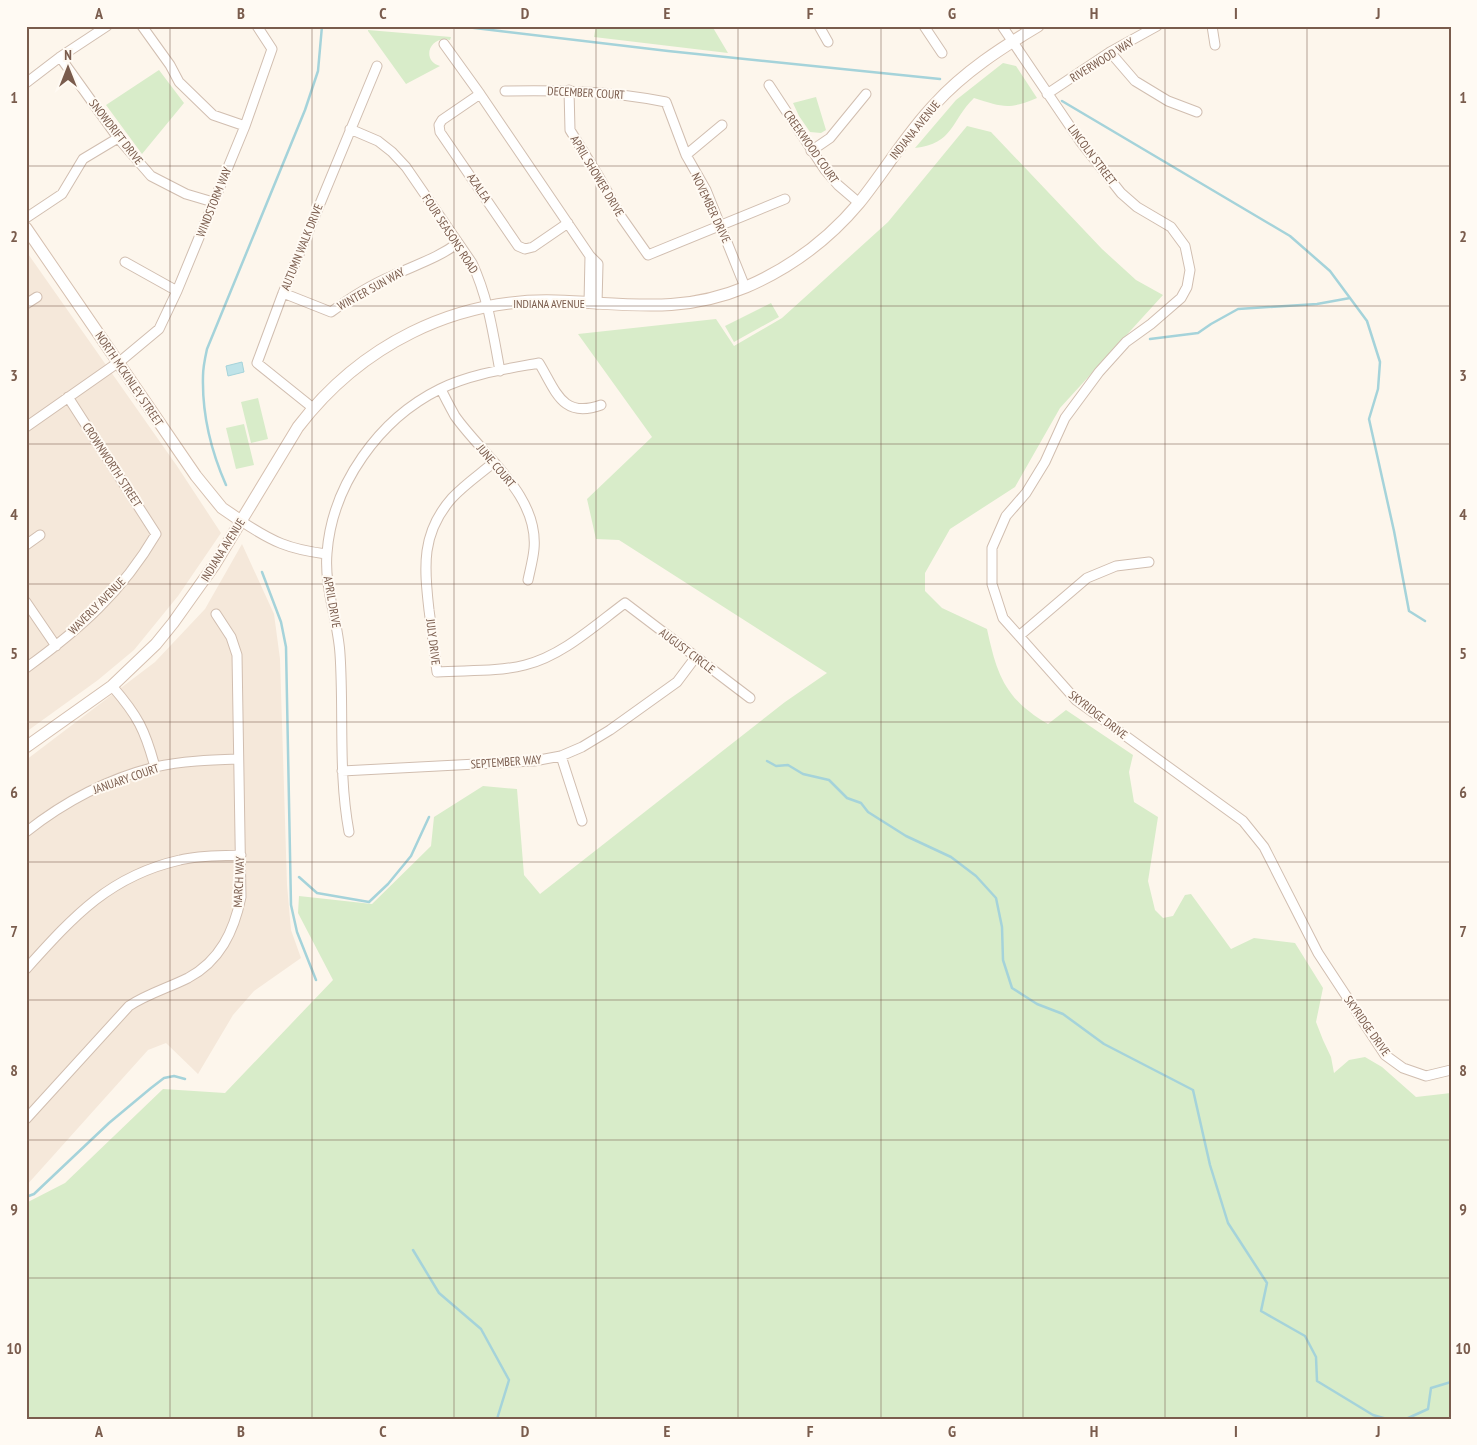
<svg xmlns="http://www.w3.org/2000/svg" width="1477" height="1445" viewBox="0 0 1477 1445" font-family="'PT Sans Narrow',sans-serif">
  <rect width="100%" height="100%" fill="#fdf6ec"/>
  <!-- residential -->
  <path fill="#f5e8da" d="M 26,251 L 177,466 L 221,533 L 178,596 L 134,650 L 98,680 L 26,732 Z
    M 242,544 L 274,614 L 280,659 L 287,885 L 291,930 L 301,958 L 254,991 L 233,1015 L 198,1074 L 166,1043 L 148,1050 L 26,1186 L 26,760 L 155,662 L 205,609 Z"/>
  <!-- green -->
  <path fill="#d8ecc9" d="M 596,26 L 712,26 L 728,53 L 594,37 Z
    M 368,31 L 368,30 L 451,37 L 450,40 C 429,35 421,61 440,66 L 406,84 Z
    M 1003,63 L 1016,66 L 1037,98 C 1009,110 1002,107 974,98 C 951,120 954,144 915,148 L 956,100 Z
    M 159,70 L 184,103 L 142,154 L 106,105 Z
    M 816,97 L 826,130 L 821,133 L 810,132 L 799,116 L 793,103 Z
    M 967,126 L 991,132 L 1102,249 L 1136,280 L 1163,295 L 1060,408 L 1015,487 L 950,529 L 925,573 L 925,591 L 942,608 L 987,629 C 997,675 1005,699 1048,724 L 1066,710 L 1133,755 L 1129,772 L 1134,802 L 1158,817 L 1148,881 L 1155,910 L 1163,918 L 1173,916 L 1185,895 L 1191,894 L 1231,949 L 1254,938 L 1295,943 L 1323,988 L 1316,1022 L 1323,1040 L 1331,1057 L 1334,1073 L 1349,1060 L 1365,1057 L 1382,1067 L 1416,1097 L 1451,1093 L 1451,1419 L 26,1419 L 26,1203 L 65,1183 L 163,1089 L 225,1093 L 333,980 L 298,913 L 299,896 L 372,904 L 431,846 L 434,817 L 483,786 L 517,789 L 524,875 L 540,894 L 785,702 L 827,673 L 619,540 L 596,539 L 587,499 L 652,437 L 578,334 L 716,319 L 734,346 L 782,318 L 888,222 Z
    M 771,303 L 779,317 L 734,342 L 725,326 Z
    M 258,398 L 268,439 L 251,443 L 241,402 Z
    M 244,424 L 254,465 L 236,469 L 226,428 Z"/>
  <!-- water -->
  <path fill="#bfe3e8" stroke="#a5d3da" d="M 242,362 L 244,372 L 228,376 L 226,366 Z"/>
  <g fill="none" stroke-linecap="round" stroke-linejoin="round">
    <!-- stream -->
    <path stroke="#a5d3da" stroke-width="2.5" d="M 458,26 L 668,51 L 940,79
      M 1062,101 L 1290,236 L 1330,271 L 1367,321 L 1380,362 L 1378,389 L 1369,419 L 1394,531 L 1409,611 L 1425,621
      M 1150,339 L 1198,333 L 1211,324 L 1238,309 L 1317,304 L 1350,298
      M 226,485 C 211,451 202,413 203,376 C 203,367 205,358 207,349 L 305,110 L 318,71 L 322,26
      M 262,572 L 281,622 L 286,647 L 291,905 L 297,932 L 316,980
      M 767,761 L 776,766 L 788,765 L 803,774 L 829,780 L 847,798 L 861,803 L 868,812 L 906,836 L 951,857 L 976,876 L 996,898 L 1002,927 L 1003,960 L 1012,988 L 1037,1004 L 1063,1014 L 1104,1044 L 1193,1090 L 1210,1165 L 1228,1223 L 1267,1283 L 1261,1311 L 1305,1336 L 1316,1357 L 1317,1381 L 1373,1415 L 1387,1419
      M 299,877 L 317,893 L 369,902 L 388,884 L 411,856 L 429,817
      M 26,1197 L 34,1194 L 109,1123 L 151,1088 L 164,1078 L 174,1076 L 185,1079
      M 413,1250 L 439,1293 L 481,1329 L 509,1380 L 497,1419
      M 1406,1419 L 1428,1409 L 1431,1388 L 1451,1382"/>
    <!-- street casing -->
    <g stroke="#d1beb0" stroke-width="11">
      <path id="street" d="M 142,26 L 170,65 L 179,82 L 213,115 L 245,126
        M 819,26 L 828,42
        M 924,26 L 942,53
        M 1002,26 L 1080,141 L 1121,193 L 1137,207 L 1171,227 L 1185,246 L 1190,270 L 1187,287 L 1181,298 L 1151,324 L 1126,342 L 1099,372 L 1065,418 L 1045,462 L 1026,493 L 1006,516 L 992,548 L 992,584 L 1003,618 L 1076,700 L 1243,821 L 1264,847 L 1318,953 L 1385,1055 L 1403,1068 L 1426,1076 L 1451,1070
        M 1212,26 L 1215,45
        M 444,44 L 480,94 L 590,256 L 598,264 L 597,304
        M 1110,52 L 1135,81 L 1168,101 L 1197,112
        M 60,57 L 118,138 L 151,176 L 186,194 L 213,202
        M 26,83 L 60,57 L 107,26
        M 769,85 L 825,170 L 838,185 L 859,203
        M 569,90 L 570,130 L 599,177 L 622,218 L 648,255 L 785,199
        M 505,91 C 560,90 612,91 666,102 L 686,155 L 706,190 L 745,287
        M 480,94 L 442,120 L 439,125 L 440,132 L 518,246 L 525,249 L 533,247 L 568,223
        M 1047,94 L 1110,52 L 1157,26
        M 350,129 L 378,141 L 392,152 L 406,167 L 472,263 C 488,297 493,333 500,371
        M 811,151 L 830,138 L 866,94
        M 686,155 L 722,125
        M 26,218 L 62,194 L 83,159 L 118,138
        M 125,262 L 177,291
        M 283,293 L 331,312 C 350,298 370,285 392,276 C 415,265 438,258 458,243
        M 589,303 L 590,256
        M 26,304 L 37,297
        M 441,389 C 445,398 450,407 455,416 C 483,456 539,495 534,549 C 533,560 530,570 528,580
        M 313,408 L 257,363 L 283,293 L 377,66
        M 26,427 L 123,359 L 159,329 L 177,291 L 245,126 L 272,49 L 257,26
        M 493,463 C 480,474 464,485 452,498 C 421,533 424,567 429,610 C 432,631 434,651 437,672 C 466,670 497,672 525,665 C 562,656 594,626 625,603 L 750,698
        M 241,521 C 273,542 288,549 326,554
        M 26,545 L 40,535
        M 26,602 L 56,646
        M 1019,636 L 1087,578 L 1116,566 L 1149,562
        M 26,668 C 80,629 122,592 156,534 L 68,397
        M 112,686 C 138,716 145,730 155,767
        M 561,756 L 582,821
        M 342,771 L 534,761 L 561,756 L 582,747 L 610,730 L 677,682 L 695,658
        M 26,832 C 64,802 107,779 155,767 C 182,761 210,760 238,759
        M 349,832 C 338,773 344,713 340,654 C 338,620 324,588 327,553 C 332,485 379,419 440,389 C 470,374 506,369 539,363 C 556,391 562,419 601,405
        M 26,969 C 73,917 109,876 180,860 C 200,855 221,856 241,855
        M 26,1119 L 129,1006 C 147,994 168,988 188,978 C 220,961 234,931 241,897 L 237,655 L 231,637 L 216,614"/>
    </g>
    <!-- secondary casing -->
    <g stroke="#d6c0b0" stroke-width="13">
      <path id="secondary" d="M 26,228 L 196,476 L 222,508 L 241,521
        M 26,747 L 112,686 L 156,644 L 173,623 L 215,564 L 298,427 C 360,346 453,298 556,301 C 625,303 679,315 746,287 C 790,268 828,240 859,203 C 885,171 906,134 935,104 C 964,72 1001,48 1038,26"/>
    </g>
    <!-- street -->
    <use href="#street" stroke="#fff" stroke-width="9"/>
    <!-- secondary -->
    <use href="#secondary" stroke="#fff" stroke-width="11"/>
  </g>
  <!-- grid -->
  <path fill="none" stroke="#7a5c4d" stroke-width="1" stroke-opacity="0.55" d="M 170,26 L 170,1419M 312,26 L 312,1419M 454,26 L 454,1419M 596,26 L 596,1419M 738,26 L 738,1419M 881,26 L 881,1419M 1023,26 L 1023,1419M 1165,26 L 1165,1419M 1307,26 L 1307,1419M 26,166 L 1451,166M 26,306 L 1451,306M 26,444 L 1451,444M 26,584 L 1451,584M 26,722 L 1451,722M 26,862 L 1451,862M 26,1000 L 1451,1000M 26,1140 L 1451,1140M 26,1278 L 1451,1278"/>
  <g text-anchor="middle" stroke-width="4" stroke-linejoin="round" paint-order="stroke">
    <!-- street labels -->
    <g font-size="12" fill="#7a5c4d" stroke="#fffaf3">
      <text transform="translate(1102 60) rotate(-32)" y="4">RIVERWOOD WAY</text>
      <text transform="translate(586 93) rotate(3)" y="4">DECEMBER COURT</text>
      <text transform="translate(915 130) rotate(-51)" y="4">INDIANA AVENUE</text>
      <text transform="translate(116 132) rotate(52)" y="4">SNOWDRIFT DRIVE</text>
      <text transform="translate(811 147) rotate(55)" y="4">CREEKWOOD COURT</text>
      <text transform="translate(1092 155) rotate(53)" y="4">LINCOLN STREET</text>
      <text transform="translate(597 176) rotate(59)" y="4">APRIL SHOWER DRIVE</text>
      <text transform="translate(479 188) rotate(56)" y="4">AZALEA</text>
      <text transform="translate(214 202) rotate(-68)" y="4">WINDSTORM WAY</text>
      <text transform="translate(711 208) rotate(65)" y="4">NOVEMBER DRIVE</text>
      <text transform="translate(450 234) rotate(57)" y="4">FOUR SEASONS ROAD</text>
      <text transform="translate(302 247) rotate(-68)" y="4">AUTUMN WALK DRIVE</text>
      <text transform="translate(371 289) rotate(-29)" y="4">WINTER SUN WAY</text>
      <text x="549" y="308">INDIANA AVENUE</text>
      <text transform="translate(129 379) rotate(56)" y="4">NORTH MCKINLEY STREET</text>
      <text transform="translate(112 465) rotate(57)" y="4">CROWNWORTH STREET</text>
      <text transform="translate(496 466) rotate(50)" y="4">JUNE COURT</text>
      <text transform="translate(223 550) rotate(-58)" y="4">INDIANA AVENUE</text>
      <text transform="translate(332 602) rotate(80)" y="4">APRIL DRIVE</text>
      <text transform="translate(97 606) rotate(-45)" y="4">WAVERLY AVENUE</text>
      <text transform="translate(433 642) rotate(83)" y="4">JULY DRIVE</text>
      <text transform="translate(687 651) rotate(37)" y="4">AUGUST CIRCLE</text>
      <text transform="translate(1098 715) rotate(38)" y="4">SKYRIDGE DRIVE</text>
      <text transform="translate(506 762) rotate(-4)" y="4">SEPTEMBER WAY</text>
      <text transform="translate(126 779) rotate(-19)" y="4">JANUARY COURT</text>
      <text transform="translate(239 882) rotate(-87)" y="4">MARCH WAY</text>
      <text transform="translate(1367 1026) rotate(55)" y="4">SKYRIDGE DRIVE</text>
    </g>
  </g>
  <!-- border -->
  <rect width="1477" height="1445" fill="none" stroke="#fffaf3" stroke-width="55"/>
  <!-- north arrow -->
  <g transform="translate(68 68)" stroke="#fffaf3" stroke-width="4" paint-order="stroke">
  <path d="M0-4L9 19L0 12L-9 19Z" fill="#7a5c4d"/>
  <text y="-8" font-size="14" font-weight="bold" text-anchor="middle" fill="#7a5c4d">N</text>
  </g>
  <rect x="28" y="28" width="1422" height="1390" fill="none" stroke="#7a5c4d" stroke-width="2"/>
  <g font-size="16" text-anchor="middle" font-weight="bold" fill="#7a5c4d">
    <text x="99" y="19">A</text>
    <text x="241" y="19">B</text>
    <text x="383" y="19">C</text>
    <text x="525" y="19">D</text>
    <text x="667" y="19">E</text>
    <text x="810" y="19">F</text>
    <text x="952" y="19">G</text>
    <text x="1094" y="19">H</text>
    <text x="1236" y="19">I</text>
    <text x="1378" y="19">J</text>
    <text x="14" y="103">1</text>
    <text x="1463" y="103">1</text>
    <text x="14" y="242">2</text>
    <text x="1463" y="242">2</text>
    <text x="14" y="381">3</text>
    <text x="1463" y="381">3</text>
    <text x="14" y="520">4</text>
    <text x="1463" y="520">4</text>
    <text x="14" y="659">5</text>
    <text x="1463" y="659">5</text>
    <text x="14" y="798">6</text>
    <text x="1463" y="798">6</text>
    <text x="14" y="937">7</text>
    <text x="1463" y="937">7</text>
    <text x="14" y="1076">8</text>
    <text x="1463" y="1076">8</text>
    <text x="14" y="1215">9</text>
    <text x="1463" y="1215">9</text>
    <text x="14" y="1354">10</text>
    <text x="1463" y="1354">10</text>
    <text x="99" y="1437">A</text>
    <text x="241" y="1437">B</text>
    <text x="383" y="1437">C</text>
    <text x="525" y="1437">D</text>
    <text x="667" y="1437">E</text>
    <text x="810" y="1437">F</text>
    <text x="952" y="1437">G</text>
    <text x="1094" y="1437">H</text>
    <text x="1236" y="1437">I</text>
    <text x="1378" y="1437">J</text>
  </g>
</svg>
